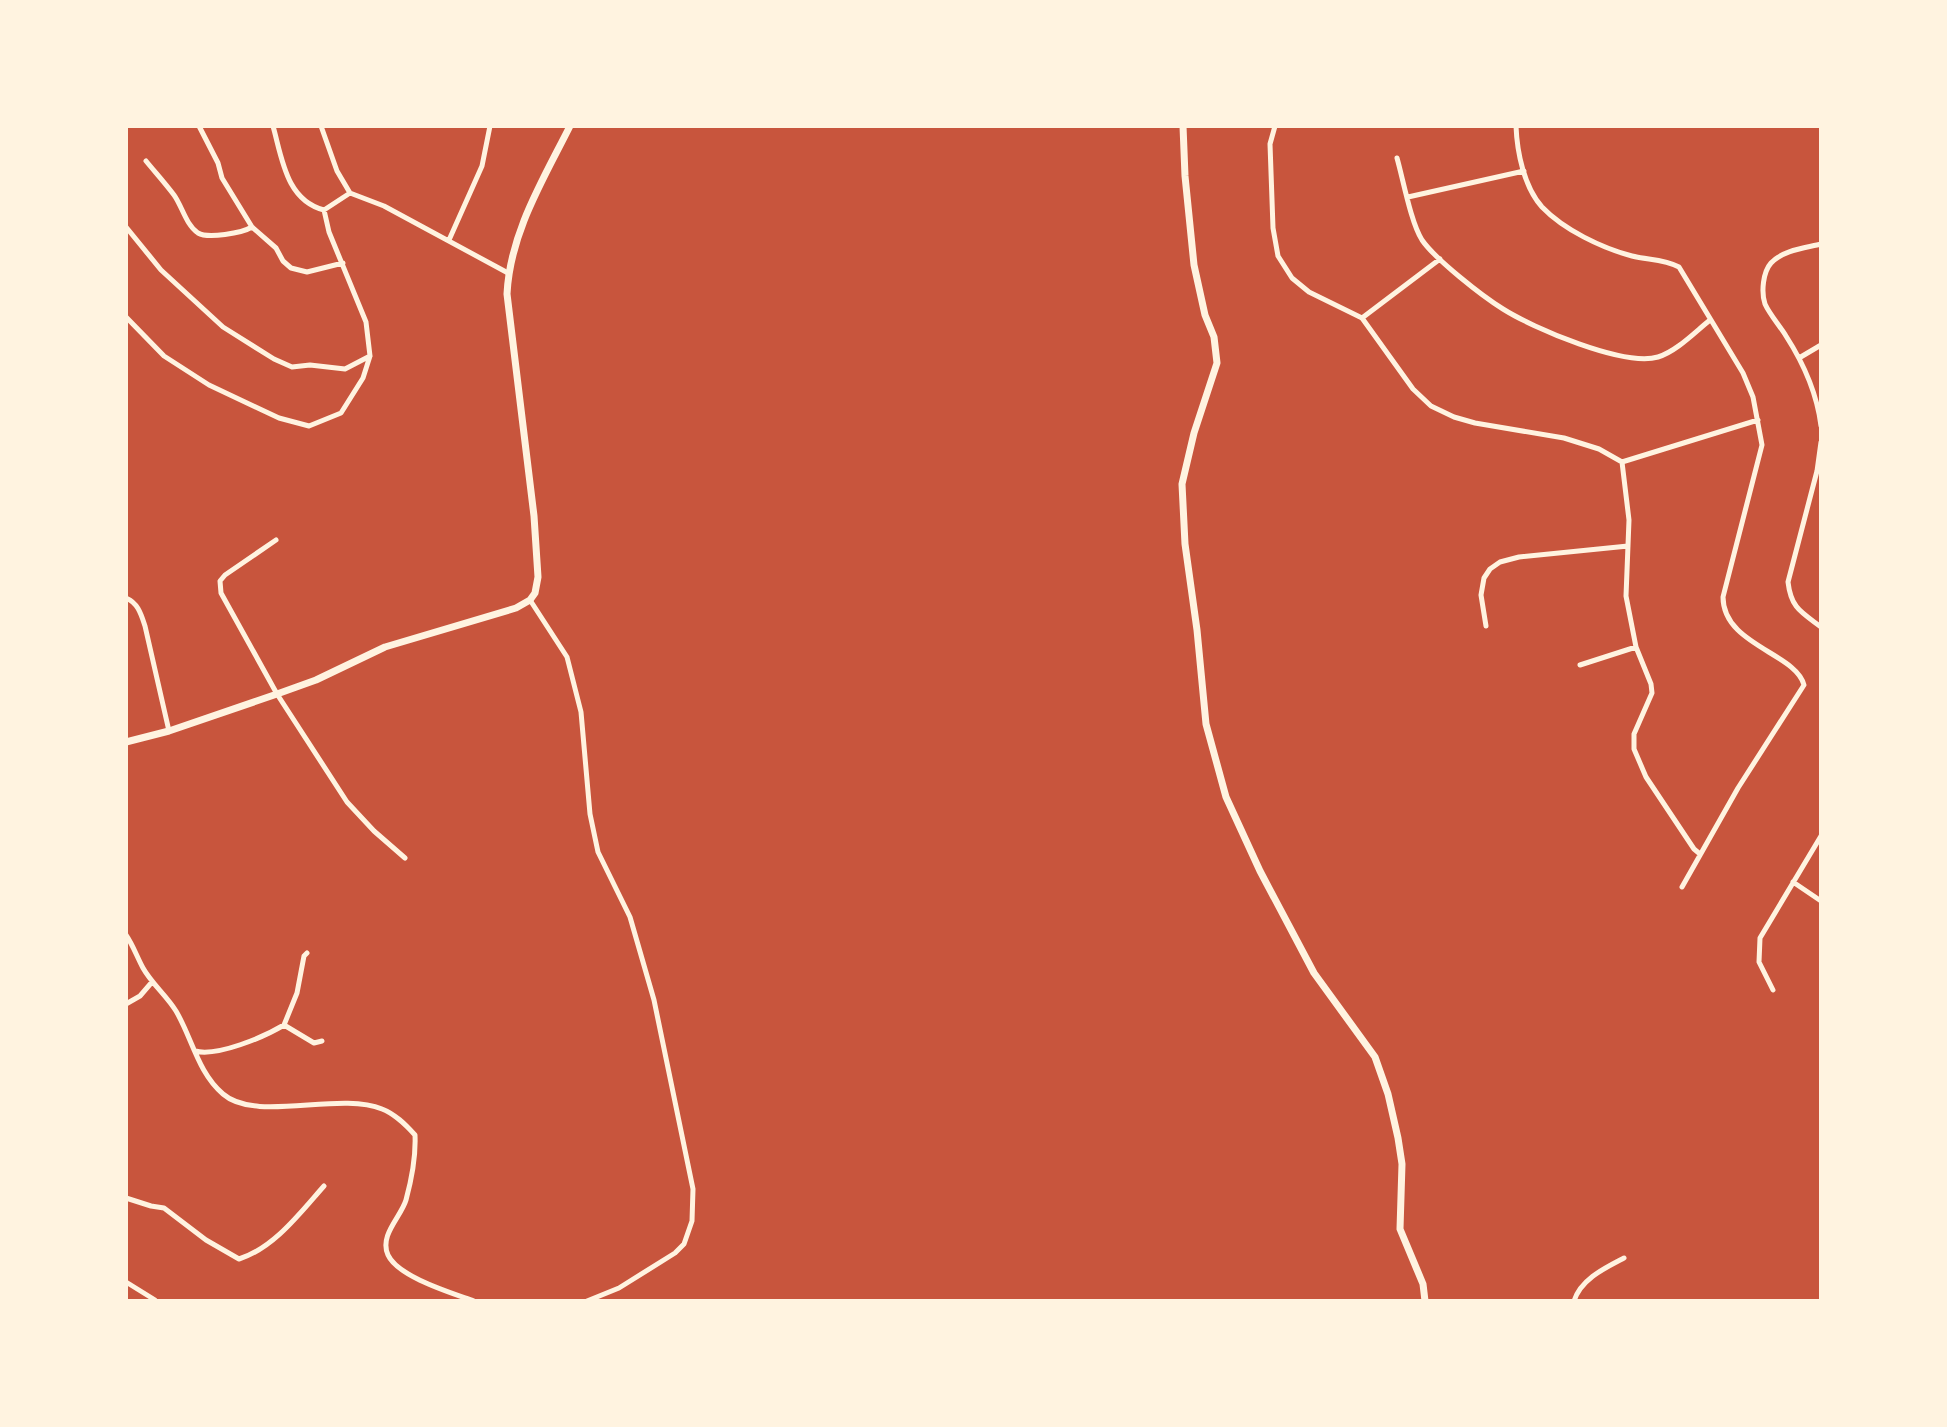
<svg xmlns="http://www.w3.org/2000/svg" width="1947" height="1427" viewBox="0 0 1947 1427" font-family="'IBM Plex Sans',sans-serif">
  <rect width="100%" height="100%" fill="#c8553d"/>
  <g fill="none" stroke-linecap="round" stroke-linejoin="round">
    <!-- minor -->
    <path stroke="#fff3e0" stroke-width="5" d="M 199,126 L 218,163 L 222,178 L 252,227 L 276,248 L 283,261 L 291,268 L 307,272 L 343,263
      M 273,126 C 282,158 286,200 324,210 L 350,193
      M 321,126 L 337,171 L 350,193 L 384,206 L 508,273
      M 1275,126 L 1270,144 L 1273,228 L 1278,256 L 1292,278 L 1309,292 L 1362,318 L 1413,389 L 1431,406 L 1454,417 L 1475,423 L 1564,438 L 1599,449 L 1622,462
      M 1516,126 C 1517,152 1524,187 1542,207 C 1564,230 1602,248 1632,256 C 1648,260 1664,259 1679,267 L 1743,373 L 1753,397 L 1762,445 L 1723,597 C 1723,645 1796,653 1804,685 L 1738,788 L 1682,887
      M 1397,158 C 1403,179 1411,223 1422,240 C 1435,259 1482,296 1503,309 C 1533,328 1624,367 1658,357 C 1677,351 1695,332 1710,320
      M 146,161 C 155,172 165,183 174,195 C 182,206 186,225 198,233 C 208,239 242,233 252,227
      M 1408,197 L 1524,171
      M 126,227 L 161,270 L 223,327 L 274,359 L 292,367 L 310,365 L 345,369 L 370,356
      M 449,240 L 482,166 L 490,126
      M 1821,244 C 1805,248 1783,250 1771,263 C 1763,272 1761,292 1765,304 C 1770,315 1780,326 1786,336 C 1804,364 1817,393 1821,426
      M 126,317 L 164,356 L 209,385 L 279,418 L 309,426 L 341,413 L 363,378 L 370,356 L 366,322 L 329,232 L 324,210
      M 1362,318 L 1440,259
      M 1799,358 L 1821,345
      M 1821,442 L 1817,471 L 1788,582 C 1791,608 1801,612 1821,627
      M 1622,462 L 1629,520 L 1626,596 L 1636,647 L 1651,684 L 1652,693 L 1634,734 L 1634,749 L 1646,777 L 1694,849 L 1700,854
      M 1622,462 L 1758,420
      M 276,540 L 225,575 L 220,581 L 221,593 L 277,694 L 347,802 L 374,831 L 405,858
      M 126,598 C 138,603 141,614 145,626 L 169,731
      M 530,600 L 567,657 L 581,712 L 590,814 L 598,852 L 630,917 L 654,1000 L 693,1189 L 692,1221 L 684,1244 L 675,1253 L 619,1288 L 587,1301
      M 1486,626 L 1481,595 L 1484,578 L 1490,569 L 1500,562 L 1519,557 L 1628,546
      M 1580,665 L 1636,647
      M 1793,882 L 1821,901
      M 126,935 C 133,945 137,957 143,968 C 152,984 166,995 176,1011 C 192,1038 198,1073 223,1094 C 256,1123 339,1091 382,1109 C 395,1114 405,1124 415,1135 C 416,1157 412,1178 406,1200 C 401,1217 379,1235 388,1255 C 398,1277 452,1293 474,1301
      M 1773,990 L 1759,962 L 1760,938 L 1821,836
      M 126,1004 L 140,996 L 152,982
      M 284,1025 L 297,993 L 304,956 L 307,953
      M 195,1051 C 217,1057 264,1037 284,1025 L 314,1043 L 322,1041
      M 126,1198 L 151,1206 L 164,1208 L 206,1240 L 239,1259 C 274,1248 300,1213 324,1186
      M 126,1282 L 155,1300
      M 1574,1301 C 1581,1279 1605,1268 1624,1258"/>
    <!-- tertiary -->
    <path stroke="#fff3e0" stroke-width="7" d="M 1183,126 L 1185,176 L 1194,265 L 1205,315 L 1214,337 L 1217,363 L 1194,433 L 1182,484 L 1185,544 L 1197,630 L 1206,724 L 1226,797 L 1260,871 L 1314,973 L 1375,1057 L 1388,1094 L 1398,1138 L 1402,1164 L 1400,1229 L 1423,1284 L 1425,1301
      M 126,742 L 169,731 L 277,694 L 316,680 L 385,647 L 516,608 L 530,600 L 535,593 L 538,577 L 534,516 L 507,294 C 510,233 543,180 570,126"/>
  </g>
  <!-- border -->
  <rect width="1947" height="1427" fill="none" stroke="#fff3e0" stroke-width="256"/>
</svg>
